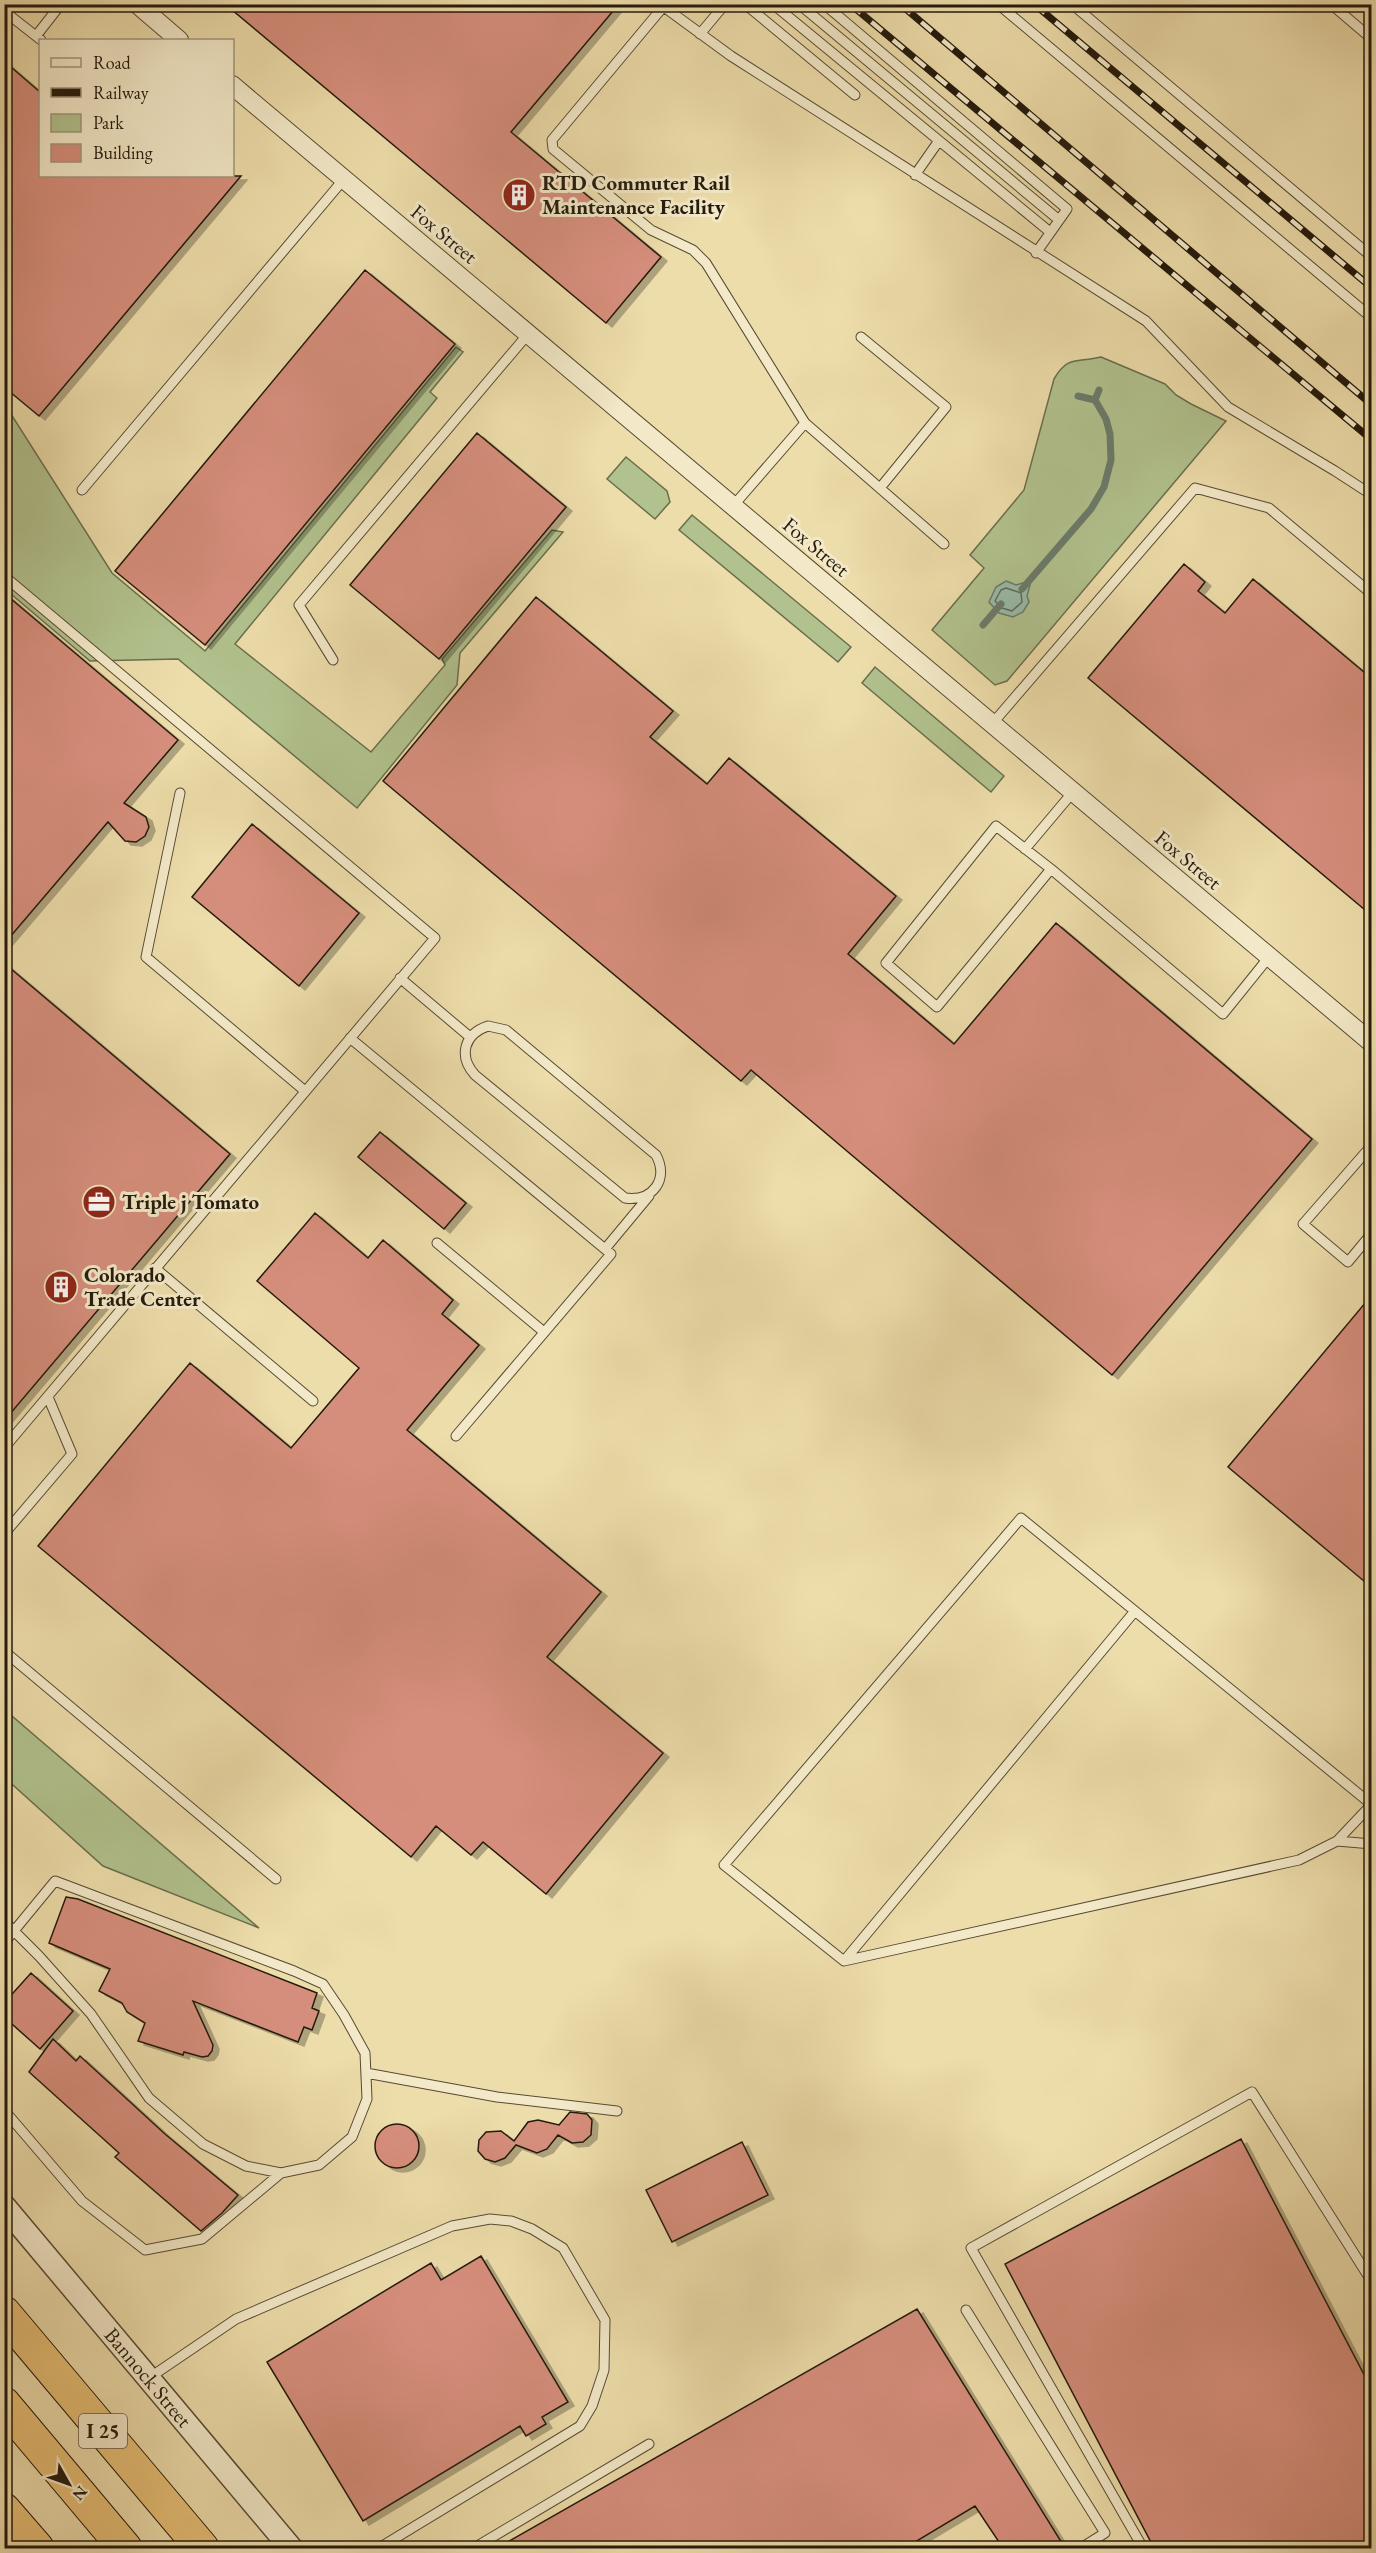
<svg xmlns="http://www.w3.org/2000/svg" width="1376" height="2553" viewBox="0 0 1376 2553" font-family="'EB Garamond',serif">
  <defs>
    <filter id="shadow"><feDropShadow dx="6" dy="4" stdDeviation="0" flood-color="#0004"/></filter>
  </defs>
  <rect width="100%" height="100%" fill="#edddaa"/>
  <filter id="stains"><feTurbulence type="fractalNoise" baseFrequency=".00333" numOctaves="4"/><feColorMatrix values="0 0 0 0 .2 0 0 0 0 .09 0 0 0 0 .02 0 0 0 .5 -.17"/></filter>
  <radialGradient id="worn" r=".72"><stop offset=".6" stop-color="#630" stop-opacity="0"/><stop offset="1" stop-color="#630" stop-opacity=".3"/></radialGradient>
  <!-- green -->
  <path fill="#b1c28e" stroke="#6a6e4d" stroke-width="1.5" d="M 456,347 L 463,352 L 430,392 L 437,398 L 235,644 L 371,752 L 445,665 L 442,659 L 552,530 L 563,532 L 460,653 L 457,685 L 357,808 L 178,659 L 90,661 L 5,589 L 4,403 L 112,573 L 205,651 Z
    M 1101,357 L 1165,384 L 1176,395 L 1191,404 L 1226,421 L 1007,681 L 995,685 L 932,630 L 984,568 L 970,555 L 1024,490 L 1054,379 C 1068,355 1076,363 1101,357 Z
    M 626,457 L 667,491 L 670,502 L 655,519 L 607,479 Z
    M 692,515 L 851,647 L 838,662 L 679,530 Z
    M 875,667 L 1004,776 L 991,792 L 862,683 Z
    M 5,1710 L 259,1928 L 103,1866 L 5,1778 Z"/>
  <!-- water -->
  <path fill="#99bcaa" stroke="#6a7b6b" stroke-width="1.5" d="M 1006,581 L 1016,585 L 1026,582 L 1030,585 L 1027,596 L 1029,602 L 1023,612 L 1013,617 L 999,613 L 989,602 L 996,587 Z"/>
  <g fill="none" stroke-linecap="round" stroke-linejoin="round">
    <!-- shore -->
    <path stroke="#5e6b5b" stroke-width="1.5" d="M 1006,588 L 1021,593 L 1022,602 L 1012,611 L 1002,608 L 995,601 L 1001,590 Z"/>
    <!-- stream -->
    <path stroke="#6a7b6b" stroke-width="7" d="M 1095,400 L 1099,390
      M 1022,589 L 1091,509 L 1104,487 L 1111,460 L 1110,434 L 1106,419 L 1095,400 L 1078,396
      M 983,625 L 1001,604"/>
  </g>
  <!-- building -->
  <path fill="#d68e7c" stroke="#241a0c" stroke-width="1.5" filter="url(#shadow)" d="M 225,4 L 619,4 L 511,132 L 661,257 L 606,323 Z
    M 4,61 L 40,92 L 40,176 L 241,176 L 39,416 L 4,387 Z
    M 365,270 L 455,344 L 205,645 L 115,571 Z
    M 477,433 L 566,507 L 439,659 L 350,585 Z
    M 1184,564 L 1205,582 L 1198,591 L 1225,613 L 1253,579 L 1371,678 L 1371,915 L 1088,678 Z
    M 4,593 L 178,740 L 124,803 L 146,817 L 149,827 L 145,836 L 136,842 L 125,841 L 108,822 L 4,944 Z
    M 536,597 L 673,711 L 650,737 L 707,784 L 729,758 L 896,896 L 848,954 L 954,1044 L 1056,923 L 1312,1139 L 1112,1375 L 751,1070 L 741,1081 L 383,781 Z
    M 252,824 L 359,913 L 299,986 L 192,897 Z
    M 4,963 L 230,1154 L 4,1421 Z
    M 380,1132 L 466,1203 L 444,1229 L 358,1157 Z
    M 315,1213 L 368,1258 L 383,1240 L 453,1300 L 442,1314 L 479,1345 L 407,1430 L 601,1592 L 547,1657 L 663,1753 L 546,1894 L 483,1842 L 471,1855 L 436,1826 L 411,1857 L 38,1546 L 190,1363 L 291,1448 L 359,1368 L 257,1281 Z
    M 1371,1296 L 1371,1587 L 1228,1467 Z
    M 66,1897 L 78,1899 L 317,1993 L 312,2008 L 319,2011 L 312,2030 L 304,2027 L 298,2042 L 193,2001 L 213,2045 L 212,2051 L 208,2056 L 202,2057 L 184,2052 L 183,2055 L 138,2041 L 145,2023 L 127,2012 L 122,2003 L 99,1991 L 110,1969 L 49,1943 Z
    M 31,1973 L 73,2011 L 40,2049 L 4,2017 L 4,2003 Z
    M 53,2039 L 76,2061 L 80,2056 L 165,2134 L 238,2195 L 222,2213 L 201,2231 L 115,2157 L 119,2153 L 29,2072 Z
    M 570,2112 L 587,2114 L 592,2120 L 591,2135 L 583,2142 L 572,2143 L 558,2135 L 547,2149 L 537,2153 L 516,2145 L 505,2158 L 495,2162 L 485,2159 L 478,2151 L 479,2140 L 486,2132 L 501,2131 L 514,2141 L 528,2122 L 538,2120 L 559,2125 Z
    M375 2146a22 22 0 1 1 44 0a22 22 0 1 1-44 0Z
    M 1241,2139 L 1371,2388 L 1371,2548 L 1154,2548 L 1005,2264 Z
    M 742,2142 L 768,2195 L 672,2242 L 646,2190 Z
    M 481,2256 L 568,2402 L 542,2417 L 546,2424 L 526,2436 L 520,2426 L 363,2521 L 267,2362 L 431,2263 L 441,2280 Z
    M 917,2309 L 1065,2548 L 1003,2548 L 975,2506 L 905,2548 L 497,2548 Z"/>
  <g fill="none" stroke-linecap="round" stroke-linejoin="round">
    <!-- service casing -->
    <g stroke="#564b34" stroke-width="11">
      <path id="service" d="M 660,4 L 731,56 L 1146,321 L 1228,407 L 1335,471 L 1372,495
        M 745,4 L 855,95
        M 773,4 L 1050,232
        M 799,4 L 1059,220
        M 824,4 L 1067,209 L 1036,253
        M 998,4 L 1372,318
        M 1072,4 L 1372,257
        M 1331,4 L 1372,39
        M 663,7 L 552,140 L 553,149 L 651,230 L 693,250 L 706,263 L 805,423 L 944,544
        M 4,11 L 41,40
        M 700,34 L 725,4
        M 36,36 L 61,4
        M 915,175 L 938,142
        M 861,337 L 946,407 L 880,488
        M 82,490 L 344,179
        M 733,506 L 805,423
        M 4,576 L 435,938 L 4,1448
        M 333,660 L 299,605 L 528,334
        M 992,724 L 1195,488 L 1269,508 L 1372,594
        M 180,793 L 146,957 L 305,1091
        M 1025,849 L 1073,792
        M 1051,869 L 996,826 L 886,963 L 937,1007 L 1051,869 L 1223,1014 L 1269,957
        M 400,978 L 470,1037
        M 488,1026 L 506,1030 L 656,1155 C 669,1179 653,1202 625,1198 L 475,1075 C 458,1056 464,1034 488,1026 Z
        M 350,1038 L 611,1254 L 456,1436
        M 1372,1145 L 1303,1224 L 1348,1262 L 1372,1233
        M 437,1243 L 544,1332
        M 605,1249 L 649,1196
        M 155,1268 L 313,1401
        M 4,1534 L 72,1454 L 48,1397
        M 4,1651 L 276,1879
        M 1371,1804 L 1021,1518 L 724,1865 L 844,1961 L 1299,1860 L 1337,1841 L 1372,1804
        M 1337,1841 L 1372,1844
        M 4,1921 L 39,1956 L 91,2014 L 149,2098 L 203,2144 L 246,2166 L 281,2173 L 319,2165 L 352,2137 L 367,2099 L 365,2053 L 344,2015 L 323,1984 L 294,1971 L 55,1881 L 4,1943
        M 844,1961 L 1135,1611
        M 366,2073 L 497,2097 L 617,2111
        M 4,2110 L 82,2201 L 145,2250 L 202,2239 L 281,2173
        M 966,2310 L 1105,2533 L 1081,2548
        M 149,2378 L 236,2319 L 452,2226 L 490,2219 L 511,2221 L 532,2229 L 563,2248 L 605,2320 L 604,2370 L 592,2406 L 580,2426 L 379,2548
        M 474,2548 L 649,2444
        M 1143,2548 L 971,2248 L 1252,2092 L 1372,2282"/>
    </g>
    <!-- minor casing -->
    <g stroke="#564b34" stroke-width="20">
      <path id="minor" d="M 137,4 L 179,40
        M 232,85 L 1372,1043"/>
    </g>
    <!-- tertiary casing -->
    <g stroke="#564b34" stroke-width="25">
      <g id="tertiary">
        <path id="s1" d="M 4,2206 L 291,2548"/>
      </g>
    </g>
    <!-- motorway casing -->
    <g stroke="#241a0c" stroke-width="35">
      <path id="motorway" d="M 4,2313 L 202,2548
        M 4,2404 L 125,2548
        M 4,2510 L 37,2548"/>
    </g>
    <!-- service -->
    <use href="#service" stroke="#f3e9c8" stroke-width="9"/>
    <!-- minor -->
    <use href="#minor" stroke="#f3e9c8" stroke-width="18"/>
    <!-- tertiary -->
    <use href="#tertiary" stroke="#f3e9c8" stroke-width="22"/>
    <!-- motorway -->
    <use href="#motorway" stroke="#e6be75" stroke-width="33"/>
    <!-- rail casing -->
    <g stroke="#241a0c" stroke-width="7">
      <path id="rail" d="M 850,4 L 1372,440
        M 900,4 L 1372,405
        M 1034,4 L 1372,288"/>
    </g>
    <!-- rail -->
    <use href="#rail" stroke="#f3e9c8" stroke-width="4.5" stroke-dasharray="14" stroke-linecap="butt"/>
  </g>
  <!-- icons -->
  <defs>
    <g id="building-disc" transform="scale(1.725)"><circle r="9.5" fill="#8f2418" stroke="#f3e9c8"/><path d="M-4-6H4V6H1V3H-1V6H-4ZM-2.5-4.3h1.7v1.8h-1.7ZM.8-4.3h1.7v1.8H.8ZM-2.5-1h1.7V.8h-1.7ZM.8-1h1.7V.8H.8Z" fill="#fff"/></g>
    <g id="office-disc" transform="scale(1.725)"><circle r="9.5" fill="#8f2418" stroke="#f3e9c8"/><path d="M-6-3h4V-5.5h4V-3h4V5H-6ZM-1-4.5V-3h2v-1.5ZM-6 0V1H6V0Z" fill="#fff"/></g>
  </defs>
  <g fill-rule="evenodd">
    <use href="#building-disc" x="519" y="195"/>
    <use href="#office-disc" x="99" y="1202"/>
    <use href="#building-disc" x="61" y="1287"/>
  </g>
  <g text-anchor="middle" stroke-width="6" stroke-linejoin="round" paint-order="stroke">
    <!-- shield labels -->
    <rect fill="#f3e9c8" stroke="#625844" stroke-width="1.5" x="79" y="2414" width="48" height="34" rx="4.5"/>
    <g font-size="20" font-weight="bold" fill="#241a0c">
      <text x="103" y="2438">I 25</text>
    </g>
    <!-- poi labels -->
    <g font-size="21" font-weight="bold" fill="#241a0c" stroke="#f3e9c8" text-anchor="start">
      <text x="542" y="190">RTD Commuter Rail<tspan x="542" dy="24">Maintenance Facility</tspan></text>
      <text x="122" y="1209">Triple j Tomato</text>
      <text x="84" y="1282">Colorado<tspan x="84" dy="24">Trade Center</tspan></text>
    </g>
    <!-- street labels -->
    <g font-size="21" fill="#241a0c" stroke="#f3e9c8">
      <text transform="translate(444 234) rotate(40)" y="7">Fox Street</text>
      <text transform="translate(816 547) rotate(40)" y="7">Fox Street</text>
      <text transform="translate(1188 860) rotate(40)" y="7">Fox Street</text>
      <text dy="7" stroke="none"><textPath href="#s1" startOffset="224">Bannock Street</textPath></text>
    </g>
  </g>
  <!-- margin -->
  <rect width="1376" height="2553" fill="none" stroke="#edddaa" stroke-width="24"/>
  <rect x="6" y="6" width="1364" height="2541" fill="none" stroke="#241a0c" stroke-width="3"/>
  <rect x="12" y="12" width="1352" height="2529" fill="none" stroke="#241a0c" stroke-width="1.5"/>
  <!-- legend -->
  <rect x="39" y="39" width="195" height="138" fill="#f3e9c8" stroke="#a0967d" stroke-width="1.5"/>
  <rect x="51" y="58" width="30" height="9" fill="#f3e9c8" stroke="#a0967d" stroke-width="1.5"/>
  <text x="93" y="69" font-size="18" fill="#241a0c">Road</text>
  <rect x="51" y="88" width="30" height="9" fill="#241a0c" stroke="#a0967d" stroke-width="1.5"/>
  <text x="93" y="99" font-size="18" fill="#241a0c">Railway</text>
  <rect x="51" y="114" width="30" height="18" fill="#b1c28e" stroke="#a0967d" stroke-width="1.5"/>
  <text x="93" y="129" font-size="18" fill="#241a0c">Park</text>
  <rect x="51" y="144" width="30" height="18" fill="#d68e7c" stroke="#a0967d" stroke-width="1.5"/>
  <text x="93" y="159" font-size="18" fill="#241a0c">Building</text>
  <!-- north arrow -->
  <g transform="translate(69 2484) rotate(130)" stroke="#f3e9c8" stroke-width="4.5" paint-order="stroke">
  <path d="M0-4.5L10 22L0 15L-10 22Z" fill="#241a0c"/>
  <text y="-9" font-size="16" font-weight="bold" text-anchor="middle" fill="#241a0c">N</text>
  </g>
  <rect width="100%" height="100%" filter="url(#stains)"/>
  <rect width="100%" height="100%" fill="url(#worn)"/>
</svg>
